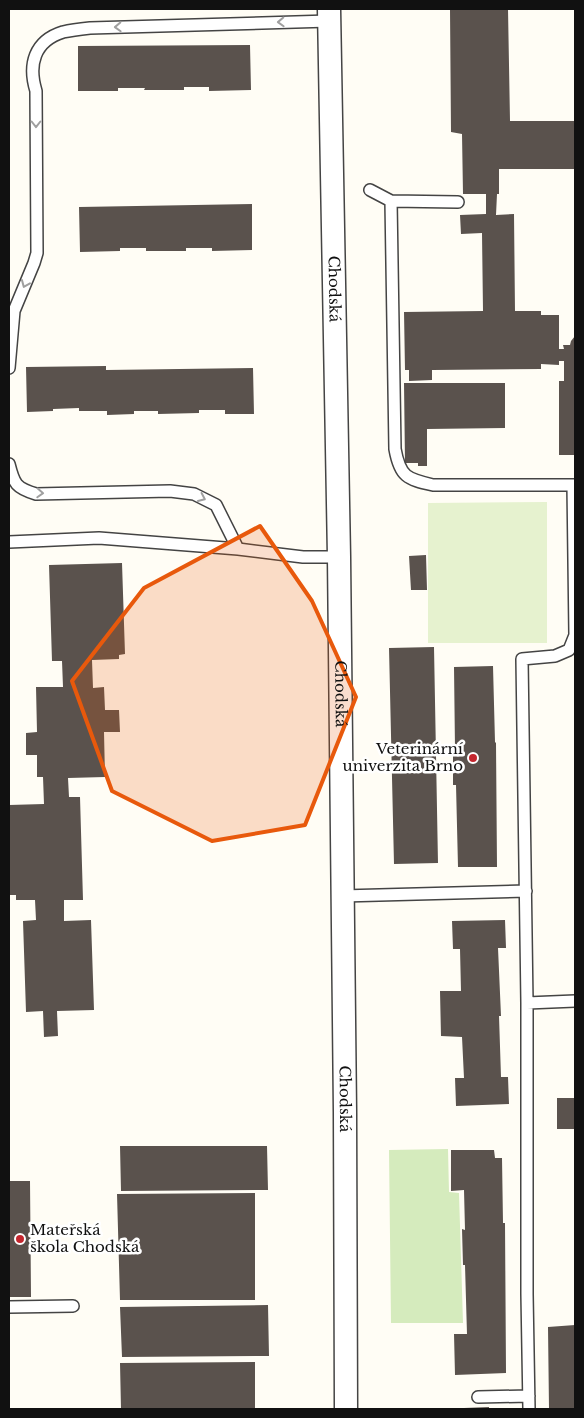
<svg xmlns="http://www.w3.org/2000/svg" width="584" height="1418" viewBox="0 0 584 1418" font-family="'Libre Baskerville',serif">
  <rect width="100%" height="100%" fill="#fffdf5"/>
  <!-- green -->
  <path fill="#d5ebbd" d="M 448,1149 L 449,1192 L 459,1193 L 463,1323 L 391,1323 L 389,1150 Z"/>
  <!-- pitch -->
  <path fill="#e6f2cf" d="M 547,502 L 547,643 L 428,643 L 428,503 Z"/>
  <!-- building -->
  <path fill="#5a524d" d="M 450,9 L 508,9 L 510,121 L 575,121 L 575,169 L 499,169 L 499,194 L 497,194 L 496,215 L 514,214 L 515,311 L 541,311 L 541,315 L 559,315 L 559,349 L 564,349 L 563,345 L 570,345 L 571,341 L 575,336 L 575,455 L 559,455 L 559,381 L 564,381 L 564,361 L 559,361 L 559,365 L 541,364 L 541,369 L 432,370 L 432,380 L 409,381 L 409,370 L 405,370 L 404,312 L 483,311 L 482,233 L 461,234 L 460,215 L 486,214 L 486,194 L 463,194 L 462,134 L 451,132 Z
    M 250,45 L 251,90 L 209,91 L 209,87 L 184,87 L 184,90 L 144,90 L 145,88 L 118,88 L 118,91 L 78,91 L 78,46 Z
    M 252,204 L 252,250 L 212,251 L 212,248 L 186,248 L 186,251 L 146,251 L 146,248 L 120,248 L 120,251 L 80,252 L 79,207 Z
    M 106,366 L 106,370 L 253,368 L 254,414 L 225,414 L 225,410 L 199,410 L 199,413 L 158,414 L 158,411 L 134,411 L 134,414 L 107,415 L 107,411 L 79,411 L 79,408 L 53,409 L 53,411 L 27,412 L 26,367 Z
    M 404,383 L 505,383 L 505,428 L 427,429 L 427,466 L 418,466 L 418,463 L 405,463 Z
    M 426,555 L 427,590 L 411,590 L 409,556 Z
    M 122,563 L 125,654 L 119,655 L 119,659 L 92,660 L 93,688 L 104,687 L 105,710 L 119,710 L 120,732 L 104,732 L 105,777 L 68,778 L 69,797 L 80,797 L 83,900 L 64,900 L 64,921 L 91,920 L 94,1010 L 57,1011 L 58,1036 L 44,1037 L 43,1011 L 26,1012 L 23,921 L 36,920 L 35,900 L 16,900 L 16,895 L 9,895 L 9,805 L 44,804 L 43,777 L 37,777 L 37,755 L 26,755 L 26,733 L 37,732 L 36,687 L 63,687 L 62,661 L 52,661 L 49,565 Z
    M 434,647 L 438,863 L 394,864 L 389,648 Z
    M 493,666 L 495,742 L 496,743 L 497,867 L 458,867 L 456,785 L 453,785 L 453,749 L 455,749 L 454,667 Z
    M 505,920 L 506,948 L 498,948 L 501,1016 L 499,1016 L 501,1077 L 508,1077 L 509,1104 L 456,1106 L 455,1078 L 464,1078 L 462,1037 L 441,1036 L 440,991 L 461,991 L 460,949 L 453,949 L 452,921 Z
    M 557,1098 L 575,1098 L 575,1129 L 557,1129 Z
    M 120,1146 L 267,1146 L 268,1190 L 121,1191 Z
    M 451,1150 L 494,1150 L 495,1158 L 502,1158 L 503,1223 L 505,1223 L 506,1373 L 455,1375 L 454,1334 L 467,1334 L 465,1265 L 463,1265 L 462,1229 L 465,1230 L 464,1190 L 451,1191 Z
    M 9,1181 L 30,1181 L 31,1297 L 9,1297 Z
    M 255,1193 L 255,1300 L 120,1300 L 117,1194 Z
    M 268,1305 L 269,1356 L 122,1357 L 120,1307 Z
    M 575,1325 L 575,1409 L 549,1409 L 548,1327 Z
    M 255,1362 L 255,1409 L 121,1409 L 120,1363 Z
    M 489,1407 L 489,1409 L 464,1409 L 464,1408 Z"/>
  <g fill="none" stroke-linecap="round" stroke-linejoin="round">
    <!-- service casing -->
    <g stroke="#444" stroke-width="14">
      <path id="service" d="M 370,190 L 391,201
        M 458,202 L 391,201 L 395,449 C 400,477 407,479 433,485 L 575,485
        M 9,368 L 14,311 L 34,263 L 37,253 L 36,91 C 28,65 34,41 63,32 C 72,30 81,29 90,28 L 329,21
        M 9,464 C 14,484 16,488 36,494 L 170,491 L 194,494 L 216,505 L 238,549 L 303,557 L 339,557
        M 9,542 L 99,538 L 238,549
        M 342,896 L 526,891
        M 527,1003 L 522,659 L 555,656 L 569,650 L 575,635 L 573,485
        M 9,1307 L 73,1306
        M 478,1397 L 529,1396
        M 529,1409 L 527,1294 L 527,1003 L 575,1001"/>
    </g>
    <!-- minor casing -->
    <g stroke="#444" stroke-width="25">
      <g id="minor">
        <path id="s1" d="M 329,9 L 339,557 L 345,1112 L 346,1409"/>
      </g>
    </g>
    <!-- service -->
    <use href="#service" stroke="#fff" stroke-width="11"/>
    <!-- minor -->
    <use href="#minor" stroke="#fff" stroke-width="22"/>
  </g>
  <!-- one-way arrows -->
  <defs><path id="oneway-chevron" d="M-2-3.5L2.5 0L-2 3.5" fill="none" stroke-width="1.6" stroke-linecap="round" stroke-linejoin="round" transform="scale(1.25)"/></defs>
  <g stroke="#a0a0a0">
    <use href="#oneway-chevron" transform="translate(281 22) rotate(178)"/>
    <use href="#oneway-chevron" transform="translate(118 27) rotate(178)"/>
    <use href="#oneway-chevron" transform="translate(36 124) rotate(90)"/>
    <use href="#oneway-chevron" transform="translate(25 284) rotate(113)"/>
    <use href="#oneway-chevron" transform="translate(40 493) rotate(3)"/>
    <use href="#oneway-chevron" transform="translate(202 498) rotate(25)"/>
  </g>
  <!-- marked area -->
  <path fill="#e8590c" fill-opacity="0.2" stroke="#e8590c" stroke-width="4" stroke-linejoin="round" d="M 260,526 L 312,601 L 356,697 L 305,825 L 212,841 L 112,791 L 72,681 L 144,588 Z"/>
  <!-- markers -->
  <g fill="#c4262e" stroke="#fff" stroke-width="2">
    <circle cx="473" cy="758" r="5"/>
    <circle cx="20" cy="1239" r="5"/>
  </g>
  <g text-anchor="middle" stroke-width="5" stroke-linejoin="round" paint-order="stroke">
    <!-- street labels -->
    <g font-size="15" fill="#111" stroke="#fff">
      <text dy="5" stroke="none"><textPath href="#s1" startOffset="280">Chodská</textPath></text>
      <text dy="5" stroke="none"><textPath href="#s1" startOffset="685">Chodská</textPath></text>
      <text dy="5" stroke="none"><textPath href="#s1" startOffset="1090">Chodská</textPath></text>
    </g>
    <!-- poi labels -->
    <g font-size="15" fill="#111" stroke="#fff" text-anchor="end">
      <text x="463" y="754">Veterinární<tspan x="463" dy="17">univerzita Brno</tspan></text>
      <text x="30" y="1235" text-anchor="start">Mateřská<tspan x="30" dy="17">škola Chodská</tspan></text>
    </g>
  </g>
  <!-- border -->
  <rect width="584" height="1418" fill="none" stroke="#111111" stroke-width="20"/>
</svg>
